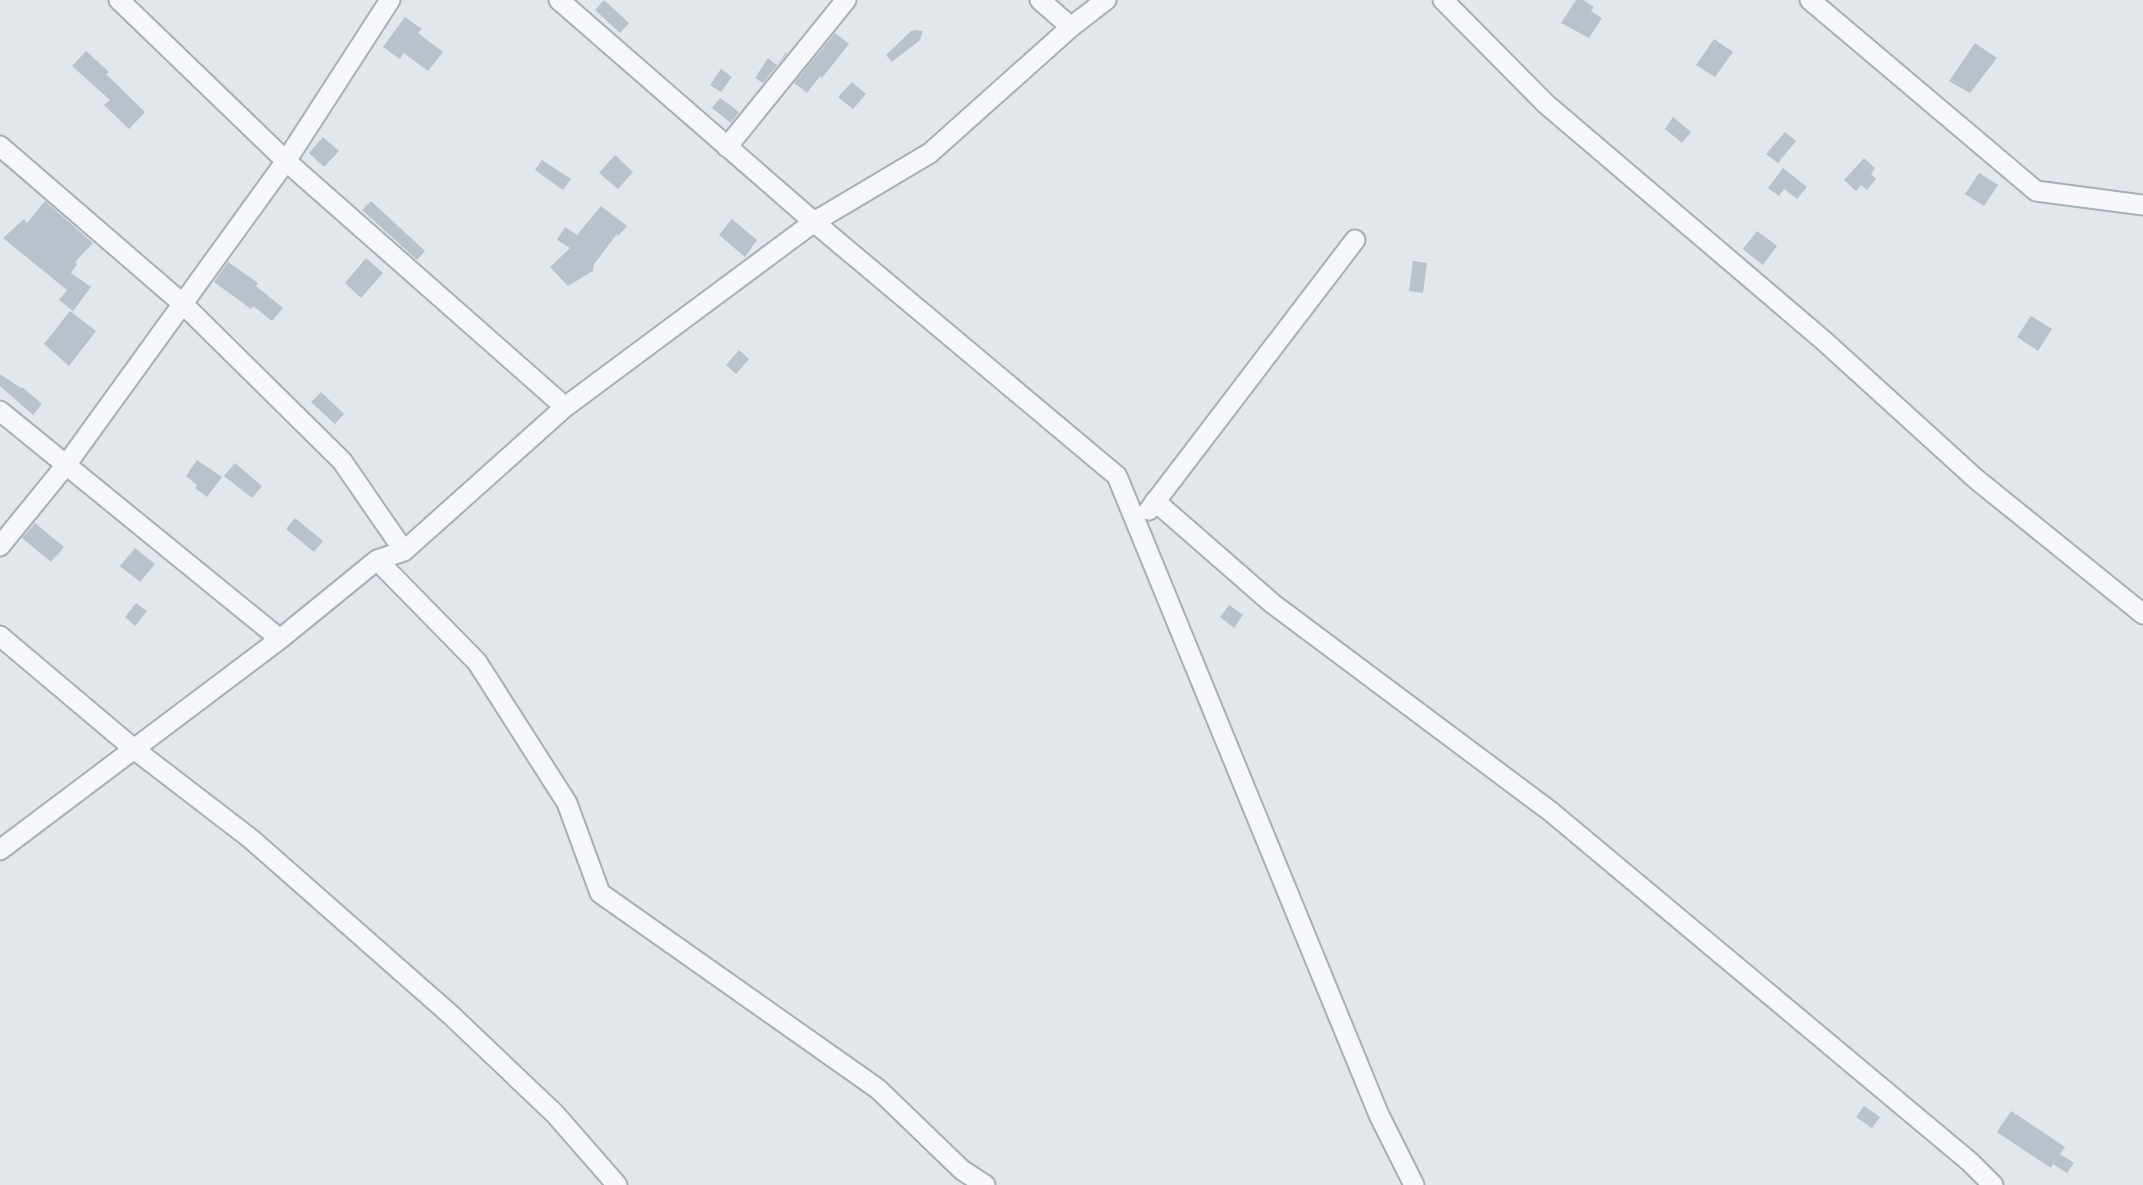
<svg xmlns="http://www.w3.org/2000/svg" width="2143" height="1185" viewBox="0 0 2143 1185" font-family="'DM Sans',sans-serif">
  <rect width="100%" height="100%" fill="#e2e7ec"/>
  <!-- building -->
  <path fill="#b9c1ca" d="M 604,0 L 629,23 L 620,33 L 595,10 Z
    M 1576,0 L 1583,0 L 1594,7 L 1591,11 L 1602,18 L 1589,38 L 1561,23 Z
    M 405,17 L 422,29 L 418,33 L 443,52 L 428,71 L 404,53 L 400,59 L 383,47 Z
    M 915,30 L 923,31 L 920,40 L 892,62 L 886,55 L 911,31 Z
    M 835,33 L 849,44 L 822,78 L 820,76 L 807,93 L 794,83 Z
    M 1714,39 L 1733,52 L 1715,77 L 1696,65 Z
    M 1975,43 L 1997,58 L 1970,93 L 1949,81 Z
    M 86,51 L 109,72 L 106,74 L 145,112 L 129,129 L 104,105 L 110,100 L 72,66 Z
    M 786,52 L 787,53 L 763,83 L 755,78 L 768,58 L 777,65 Z
    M 721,69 L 732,77 L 721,92 L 710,85 Z
    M 852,82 L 866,94 L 853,109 L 838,97 Z
    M 720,98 L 739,112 L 731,123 L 712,108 Z
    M 1673,117 L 1691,132 L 1682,143 L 1665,129 Z
    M 1785,132 L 1796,141 L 1778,163 L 1766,154 Z
    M 323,137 L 339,151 L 324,167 L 309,153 Z
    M 615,155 L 633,172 L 618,189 L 599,173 Z
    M 1864,158 L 1875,168 L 1871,174 L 1876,179 L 1867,190 L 1861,185 L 1856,191 L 1844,180 Z
    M 542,160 L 571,179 L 563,190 L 535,170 Z
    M 1783,168 L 1807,187 L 1797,199 L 1784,189 L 1779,196 L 1768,188 Z
    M 1979,173 L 1998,185 L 1984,206 L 1965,194 Z
    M 45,201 L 93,243 L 75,262 L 77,264 L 71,273 L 91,287 L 73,311 L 59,300 L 67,290 L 3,238 L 24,219 L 27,223 Z
    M 371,201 L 425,251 L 417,260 L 362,210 Z
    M 601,206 L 627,226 L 618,236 L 617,234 L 594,264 L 593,271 L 568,286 L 550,267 L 570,248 L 557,240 L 565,227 L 577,235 Z
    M 732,219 L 757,240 L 745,257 L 719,235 Z
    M 1757,231 L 1777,246 L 1763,265 L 1743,249 Z
    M 366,258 L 383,273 L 361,298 L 345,283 Z
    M 1413,261 L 1427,263 L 1423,293 L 1409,291 Z
    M 228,262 L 258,283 L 256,286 L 283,308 L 272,321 L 253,306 L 251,309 L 214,282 Z
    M 70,311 L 96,331 L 69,366 L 44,344 Z
    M 2031,316 L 2052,329 L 2038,351 L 2017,337 Z
    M 739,350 L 749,359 L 736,374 L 726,365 Z
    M 0,374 L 21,388 L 22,387 L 42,404 L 33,415 L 0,386 Z
    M 321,392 L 344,414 L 335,424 L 311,402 Z
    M 197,460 L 222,477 L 207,497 L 195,488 L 197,485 L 186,476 Z
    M 235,463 L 262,486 L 252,498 L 224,476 Z
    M 295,518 L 323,541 L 314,552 L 286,529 Z
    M 35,523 L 64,547 L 51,562 L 22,538 Z
    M 135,548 L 155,564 L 140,582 L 120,566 Z
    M 136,603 L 147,611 L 135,626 L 125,617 Z
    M 1229,605 L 1243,615 L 1234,628 L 1220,617 Z
    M 1864,1106 L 1880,1117 L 1872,1128 L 1856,1117 Z
    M 2011,1111 L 2065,1147 L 2060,1154 L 2074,1163 L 2067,1173 L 2053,1164 L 2051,1168 L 1997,1132 Z"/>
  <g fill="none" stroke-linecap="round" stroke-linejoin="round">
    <!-- minor casing -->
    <g stroke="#a6aeb7" stroke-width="23">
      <path id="minor" d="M 119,0 L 286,161 L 565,407
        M 559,0 L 814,222 L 1117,476 L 1379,1115 L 1414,1185
        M 1040,0 L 1071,27
        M 1443,0 L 1546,104 L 1823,340 L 1976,479 L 2143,614
        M 1810,0 L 2036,191 L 2143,205
        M 0,146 L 183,304 L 342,461 L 404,551
        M 727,147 L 846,0
        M 0,411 L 280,639
        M 1155,501 L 1273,604 L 1550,811 L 1970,1162 L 1993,1185
        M 1149,510 L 1355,240
        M 0,546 L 66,465 L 286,161 L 390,0
        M 377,560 L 477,662 L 567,803 L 600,893 L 878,1089 L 962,1170 L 985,1185
        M 0,636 L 134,749 L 251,839 L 452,1016 L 555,1114 L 617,1185
        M 0,850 L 280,639 L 377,560 L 404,551 L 565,407 L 814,222 L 930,153 L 1071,27 L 1106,0"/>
    </g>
    <!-- minor -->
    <use href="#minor" stroke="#f6f7fa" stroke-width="19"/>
  </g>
</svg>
